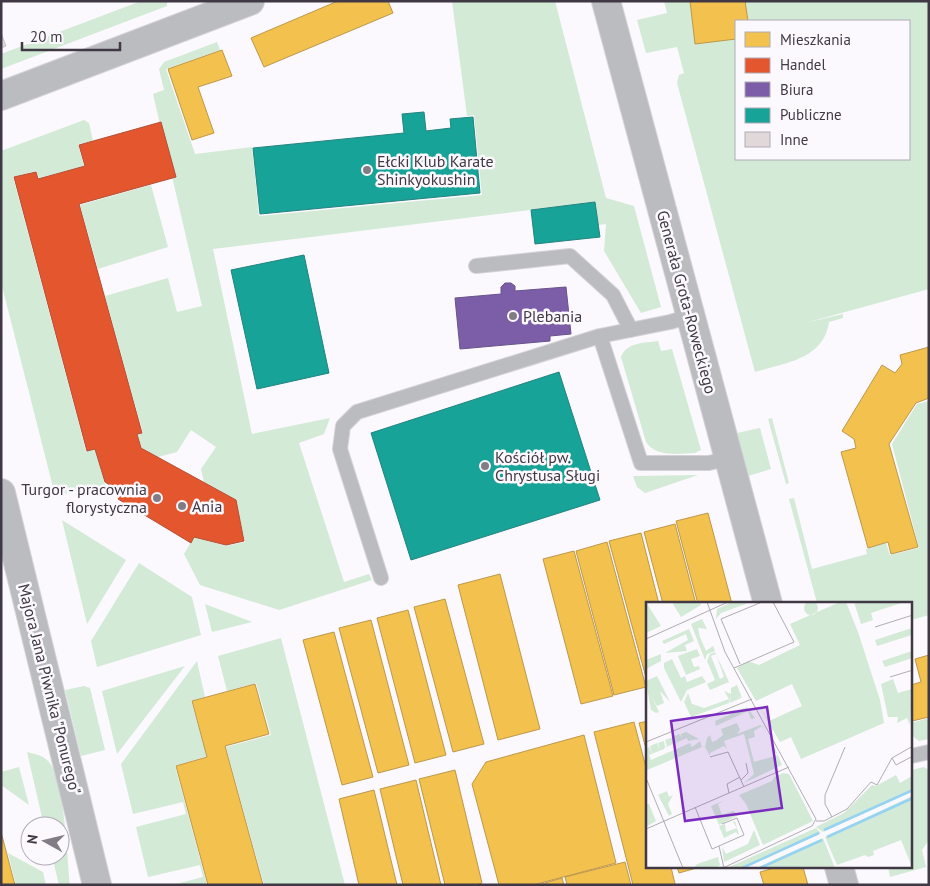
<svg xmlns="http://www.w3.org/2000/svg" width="930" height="886" viewBox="0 0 930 886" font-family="'PT Sans',sans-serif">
  <rect width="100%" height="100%" fill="#fbf9fd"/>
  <!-- green -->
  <path fill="#d2ead6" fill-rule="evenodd" d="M 141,1 L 167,1 L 167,6 L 1,69 L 1,54 Z
    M 452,1 L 555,1 L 606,198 L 634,206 L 661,307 L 641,313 L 604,251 L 606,224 L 598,225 L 595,202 L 213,249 L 252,434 L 330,418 L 324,434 L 299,443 L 344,582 L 369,574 L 372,580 L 279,610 L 200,585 L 184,554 L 194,537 L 226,546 L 245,542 L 236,500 L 204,482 L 201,469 L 216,447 L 191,430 L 177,452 L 158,457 L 141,447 L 138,434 L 143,433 L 105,296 L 168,278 L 177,312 L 202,306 L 153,94 L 164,90 L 159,69 L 164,62 L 217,42 L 220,50 L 166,69 L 195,154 L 252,147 L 259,216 L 482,195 L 474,115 L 467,116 Z
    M 664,1 L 929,1 L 929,289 L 805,323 L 843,314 L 843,318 L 829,322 C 824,359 785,363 755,372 L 677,83 L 679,75 L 684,73 L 677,47 L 646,53 L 637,20 L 667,13 ZM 736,21 L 909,21 L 909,159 L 736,159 Z
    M 84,120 L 89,123 L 93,141 L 78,144 L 84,166 L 39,178 L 36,171 L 13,177 L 86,451 L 95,449 L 106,488 L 55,495 L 1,282 L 1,151 Z
    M 151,185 L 168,247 L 98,269 L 80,205 Z
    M 658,341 L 661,351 L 672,349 L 701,450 L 695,453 C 679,454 655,457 646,442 L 621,357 C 627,342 644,343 658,341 Z
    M 929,401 L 929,615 L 911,620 L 911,604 L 817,603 L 789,499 L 794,498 L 812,569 L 867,554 L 866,549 L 886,543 L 890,555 L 919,548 L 892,444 L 917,404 Z
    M 772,418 L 789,483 L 786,484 L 768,419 Z
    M 760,428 L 771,469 L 748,476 L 737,433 Z
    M 698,475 L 645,493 L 637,487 L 633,476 Z
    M 62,520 L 126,560 L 87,624 Z
    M 139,563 L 192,597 L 201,635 L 97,667 L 91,641 Z
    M 205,604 L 252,622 L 212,632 Z
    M 281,638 L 345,885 L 264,885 L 226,747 L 271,735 L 256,683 L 227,691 L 218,656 Z
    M 197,661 L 205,697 L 191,701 L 207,756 L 175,766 L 207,885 L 172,885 L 203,877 L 200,865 L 148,877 L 136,827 L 186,814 L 183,802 L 133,814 L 121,764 Z
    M 185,666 L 117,754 L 102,691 Z
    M 84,686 L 90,688 L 105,750 L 81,756 L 65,690 Z
    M 929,718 L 929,739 L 919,741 L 911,735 L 911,723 Z
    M 27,752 C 35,754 42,755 48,761 C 65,778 67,859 70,885 L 59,885 L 52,856 L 60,856 L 60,826 L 44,826 Z
    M 19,767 L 29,805 L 1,785 L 1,772 Z
    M 924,767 L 929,770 L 929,840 L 922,850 L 926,867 L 890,877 L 888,867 L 911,867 L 911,770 Z
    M 8,853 L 43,872 L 46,885 L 16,885 Z"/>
  <!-- homes -->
  <path fill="#f2c14e" stroke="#bd984b" d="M 338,1 L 388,1 L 393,13 L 264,67 L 251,38 Z
    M 690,1 L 745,1 L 748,21 L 736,21 L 736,39 L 695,44 Z
    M 222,50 L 232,76 L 198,87 L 214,133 L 192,140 L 168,69 Z
    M 929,347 L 929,398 L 916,403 L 889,444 L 918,547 L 891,554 L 888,542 L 868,548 L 841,452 L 856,448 L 854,439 L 842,431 L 882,365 L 895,373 L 902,364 L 900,355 Z
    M 708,513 L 732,604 L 698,604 L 676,521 Z
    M 675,524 L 696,604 L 663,604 L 644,532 Z
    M 641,533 L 659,604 L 648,604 L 648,685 L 609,541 Z
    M 607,542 L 646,687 L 614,695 L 576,551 Z
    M 574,551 L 613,696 L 581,704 L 543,559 Z
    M 500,574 L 540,729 L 498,740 L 458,585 Z
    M 445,599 L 484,744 L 453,752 L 414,607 Z
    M 408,610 L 446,755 L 415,763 L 377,618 Z
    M 371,620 L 409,765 L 378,773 L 339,628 Z
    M 334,632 L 373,777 L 342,785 L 303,640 Z
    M 929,655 L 929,717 L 912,721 L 911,685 L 921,682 L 915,659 Z
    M 255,684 L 269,734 L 225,746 L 263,885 L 208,885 L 176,766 L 207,757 L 192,701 Z
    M 648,721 L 648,756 L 639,723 Z
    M 634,722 L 648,775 L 648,867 L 671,867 L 675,884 L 673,885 L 633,885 L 594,732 Z
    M 584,735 L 616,863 L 533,885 L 499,885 L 472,784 L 486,762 Z
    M 455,770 L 482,883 L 476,885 L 445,885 L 419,779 Z
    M 416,780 L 441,885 L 403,885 L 380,789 Z
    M 374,790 L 397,885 L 359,885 L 339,799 Z
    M 1,832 L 15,885 L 1,885 Z
    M 625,862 L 631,885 L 567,885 L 565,877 Z
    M 677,867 L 700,867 L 679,873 Z
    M 778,867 L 803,867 L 808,885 L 764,885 L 760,872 Z
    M 562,878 L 564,885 L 538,885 Z"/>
  <!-- shops -->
  <path fill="#e4572e" stroke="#b34e35" d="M 161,122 L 176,177 L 79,204 L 142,433 L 137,434 L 141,448 L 236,500 L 244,541 L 226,545 L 194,537 L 191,543 L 118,499 L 122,493 L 105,482 L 95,449 L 87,451 L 14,177 L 36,172 L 38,179 L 85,166 L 79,145 Z"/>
  <!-- offices -->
  <path fill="#7b5ea7" stroke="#69538a" d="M 505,283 L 511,283 L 515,286 L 515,291 L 566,287 L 571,334 L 550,336 L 550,341 L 460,349 L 455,298 L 501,294 L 501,287 Z"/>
  <!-- public -->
  <path fill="#17a398" stroke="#23837f" d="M 424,112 L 426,131 L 451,128 L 450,119 L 473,117 L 480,193 L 260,214 L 253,148 L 404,133 L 402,114 Z
    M 595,202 L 600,237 L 535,244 L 531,210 Z
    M 304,255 L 329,373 L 257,389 L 231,270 Z
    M 559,372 L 600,500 L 411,560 L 371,433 Z"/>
  <!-- building -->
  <path fill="#e1d9d9" stroke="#c8c0c1" d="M 1,33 L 6,46 L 1,48 Z"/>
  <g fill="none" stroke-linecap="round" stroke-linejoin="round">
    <!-- service casing -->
    <g stroke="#d6d3d7" stroke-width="16">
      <path id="service" d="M 476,266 L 570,256 L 613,295 L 631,330
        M 600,336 L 641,463 L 709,463 L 729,458
        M 381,578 L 340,449 L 343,426 L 357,412 L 600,336 L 670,322 L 691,316
        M 911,756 L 929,752"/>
    </g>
    <!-- minor casing -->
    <g stroke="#d6d3d7" stroke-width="30">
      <path id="minor" d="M 606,1 L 768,604
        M 1,96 L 250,1
        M 1,493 L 97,885
        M 839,867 L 844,885"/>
    </g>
    <!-- service -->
    <use href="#service" stroke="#bbbcc0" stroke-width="14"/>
    <!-- minor -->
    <use href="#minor" stroke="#bbbcc0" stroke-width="28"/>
  </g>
  <!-- markers -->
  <g fill="#817c85" stroke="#fbf8fe" stroke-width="2">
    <circle cx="367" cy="170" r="5"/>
    <circle cx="513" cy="316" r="5"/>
    <circle cx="485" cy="466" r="5"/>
    <circle cx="157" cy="498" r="5"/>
    <circle cx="182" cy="506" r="5"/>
  </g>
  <g text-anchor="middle" stroke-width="5" stroke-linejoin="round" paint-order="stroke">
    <!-- poi labels -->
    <g font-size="16" fill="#403945" stroke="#fbf8fe" text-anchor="start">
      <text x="377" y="167">Ełcki Klub Karate<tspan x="377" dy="18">Shinkyokushin</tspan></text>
      <text x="523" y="322">Plebania</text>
      <text x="495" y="463">Kościół pw.<tspan x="495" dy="18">Chrystusa Sługi</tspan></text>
      <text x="147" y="495" text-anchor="end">Turgor - pracownia<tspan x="147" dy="18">florystyczna</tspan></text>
      <text x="192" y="512">Ania</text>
    </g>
    <!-- street labels -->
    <g font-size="16" fill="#403945" stroke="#fbf8fe">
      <text transform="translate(687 302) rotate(75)" y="6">Generała Grota-Roweckiego</text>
      <text transform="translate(50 689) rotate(76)" y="6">Majora Jana Piwnika "Ponurego"</text>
    </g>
  </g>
  <!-- overview -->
  <g transform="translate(646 602)">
    <rect width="266" height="266" fill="#fbf9fd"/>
    <path d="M158 6a7 7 0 1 1 14 0a7 7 0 1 1-14 0ZM 0,0 L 15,24 L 0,31 ZM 29,0 L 54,0 L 55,3 L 35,15 L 27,2 ZM 86,0 L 105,0 L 75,11 L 70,17 L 71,7 ZM 194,0 L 200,0 L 212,30 L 234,98 L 238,121 L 155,157 L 145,135 L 134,140 L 112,102 L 123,119 L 156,104 L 146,82 L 110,99 L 91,66 L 102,59 L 113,63 L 154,43 L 144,22 ZM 208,0 L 258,0 L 225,11 L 227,18 L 215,22 ZM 56,17 L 61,27 L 52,26 L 54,35 L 60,49 L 67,44 L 69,49 L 61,52 L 59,58 L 45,22 ZM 266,26 L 266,33 L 231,44 L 229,38 ZM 43,27 L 48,39 L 39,43 L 41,49 L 19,51 L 42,38 L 40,32 L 18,42 L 16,39 ZM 51,47 L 54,54 L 45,57 L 48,65 L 53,64 L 54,67 L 40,73 L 32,54 ZM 266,49 L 266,56 L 239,65 L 236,59 ZM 69,50 L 83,80 L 64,88 L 61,82 L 69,78 L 61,59 L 64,52 ZM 70,52 L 78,75 L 74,77 L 65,54 ZM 15,52 L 15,59 L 0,67 L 0,58 ZM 26,57 L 35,76 L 39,74 L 41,80 L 56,74 L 60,80 L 41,88 L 35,100 L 18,66 L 18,61 ZM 11,74 L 24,100 L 14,89 L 18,101 L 11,104 L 5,93 L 13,110 L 10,111 L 5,108 L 0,79 ZM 247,77 L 252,91 L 266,87 L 264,123 L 261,116 L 251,121 L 252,115 L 242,115 L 235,82 ZM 91,83 L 96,96 L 87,92 L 95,96 L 84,101 L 85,93 L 83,101 L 45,115 L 38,100 L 42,91 L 46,102 L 58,106 L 83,97 L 78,89 L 85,92 L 85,86 ZM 101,105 L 109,116 L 105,117 L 102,109 L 70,124 L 69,119 ZM 91,121 L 94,128 L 91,132 L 114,123 L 117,124 L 120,129 L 116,124 L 108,129 L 109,135 L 102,137 L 108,160 L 132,153 L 126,148 L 129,146 L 136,163 L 98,181 L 108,172 L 98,132 L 78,139 L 81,147 L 78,144 L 64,151 L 64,154 L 59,145 L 61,136 L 64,133 L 66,140 L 71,138 L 77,133 L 75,127 ZM 40,130 L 53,137 L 42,139 L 41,136 L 18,146 L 18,147 L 3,153 L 5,158 L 44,141 L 46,145 L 54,139 L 56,145 L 1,168 L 0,146 L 3,145 L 6,152 L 4,144 L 11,141 L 14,149 L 12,141 L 18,139 L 19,145 L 21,144 L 19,138 L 27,135 L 30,140 L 28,134 L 34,132 L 36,137 L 35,132 ZM 137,171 L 143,172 L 167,219 L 117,243 L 100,202 L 93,193 L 126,179 L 129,174 L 132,177 L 131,174 ZM 250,173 L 254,181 L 266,174 L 266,189 L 177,230 L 170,225 L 198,211 L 226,183 L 230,184 ZM 21,189 L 23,195 L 27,193 L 22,202 L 26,212 L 23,214 L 12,193 ZM 266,194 L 266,265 L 255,238 L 227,249 L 228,253 L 222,255 L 219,253 L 191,263 L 179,235 ZM 79,198 L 72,202 L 76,213 L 87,209 L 93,213 L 73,223 L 65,204 ZM 0,202 L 3,202 L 10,219 L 0,225 ZM 89,219 L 93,233 L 90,230 L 78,236 L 73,224 L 79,222 L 80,230 L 91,226 L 87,220 ZM 170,226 L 175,231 L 99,266 L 81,266 ZM 108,228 L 114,243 L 78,260 L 76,245 L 80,252 L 102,242 ZM 177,236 L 189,266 L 111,266 L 134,255 ZM 72,255 L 74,263 L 70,266 L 48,266 L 51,262 Z" fill="#d2ead6" fill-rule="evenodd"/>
    <path fill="none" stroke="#96d3f2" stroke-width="2.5" d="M 178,228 L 267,188M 181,235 L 267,196M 96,266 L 173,231M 114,266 L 176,238"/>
    <path fill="none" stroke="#b0acb3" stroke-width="1" d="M 61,0 L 79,50 L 170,217 L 166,224 L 77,266M 229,25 L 267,13M 0,37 L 82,0M 94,62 L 75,17 L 116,0M 88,66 L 148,40 L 127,0M 244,75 L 267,68M 0,140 L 106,97M 64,155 L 82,150 L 98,185M 246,156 L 250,163 L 267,154M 0,176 L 37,266M 95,178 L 102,171 L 100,161M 83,191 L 81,182 L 94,175M 49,205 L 66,247 L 98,233 L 91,216 L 76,222M 186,215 L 179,202 L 179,193 L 199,145M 170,219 L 178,219 L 201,207 L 225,180 L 231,183 L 246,156 L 267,144M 0,227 L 143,165M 73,244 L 78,266"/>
    <path fill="#7b2cbf" fill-opacity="0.15" stroke="#7b2cbf" stroke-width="2.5" d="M 121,105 L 136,206 L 39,219 L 25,119 Z"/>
    <rect width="266" height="266" fill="none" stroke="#403945" stroke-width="2.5"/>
  </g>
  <!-- border -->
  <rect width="930" height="886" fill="none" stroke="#403945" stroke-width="5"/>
  <!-- legend -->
  <rect x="735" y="20" width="175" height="140" fill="#fbf8fe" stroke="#b0acb4"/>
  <rect x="745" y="32" width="25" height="15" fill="#f2c14e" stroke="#b0acb4"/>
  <text x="780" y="45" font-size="15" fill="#403945">Mieszkania</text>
  <rect x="745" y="58" width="25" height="15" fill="#e4572e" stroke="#b0acb4"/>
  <text x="780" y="70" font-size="15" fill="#403945">Handel</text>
  <rect x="745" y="82" width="25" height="15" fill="#7b5ea7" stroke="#b0acb4"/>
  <text x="780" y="95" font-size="15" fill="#403945">Biura</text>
  <rect x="745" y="108" width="25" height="15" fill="#17a398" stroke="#b0acb4"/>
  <text x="780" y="120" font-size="15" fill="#403945">Publiczne</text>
  <rect x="745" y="132" width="25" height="15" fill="#e1d9d9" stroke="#b0acb4"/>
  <text x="780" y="145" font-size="15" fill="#403945">Inne</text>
  <!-- north arrow -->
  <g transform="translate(45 841) rotate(278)"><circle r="24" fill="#fbf8fe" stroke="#b0acb4"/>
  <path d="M0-4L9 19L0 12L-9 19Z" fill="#817c85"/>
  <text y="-8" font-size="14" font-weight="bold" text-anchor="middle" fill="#403945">N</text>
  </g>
  <!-- scale -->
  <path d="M22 42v8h98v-8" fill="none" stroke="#403945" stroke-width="2.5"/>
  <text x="30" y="42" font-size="15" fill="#403945" stroke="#fbf8fe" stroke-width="4" paint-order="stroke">20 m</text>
</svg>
